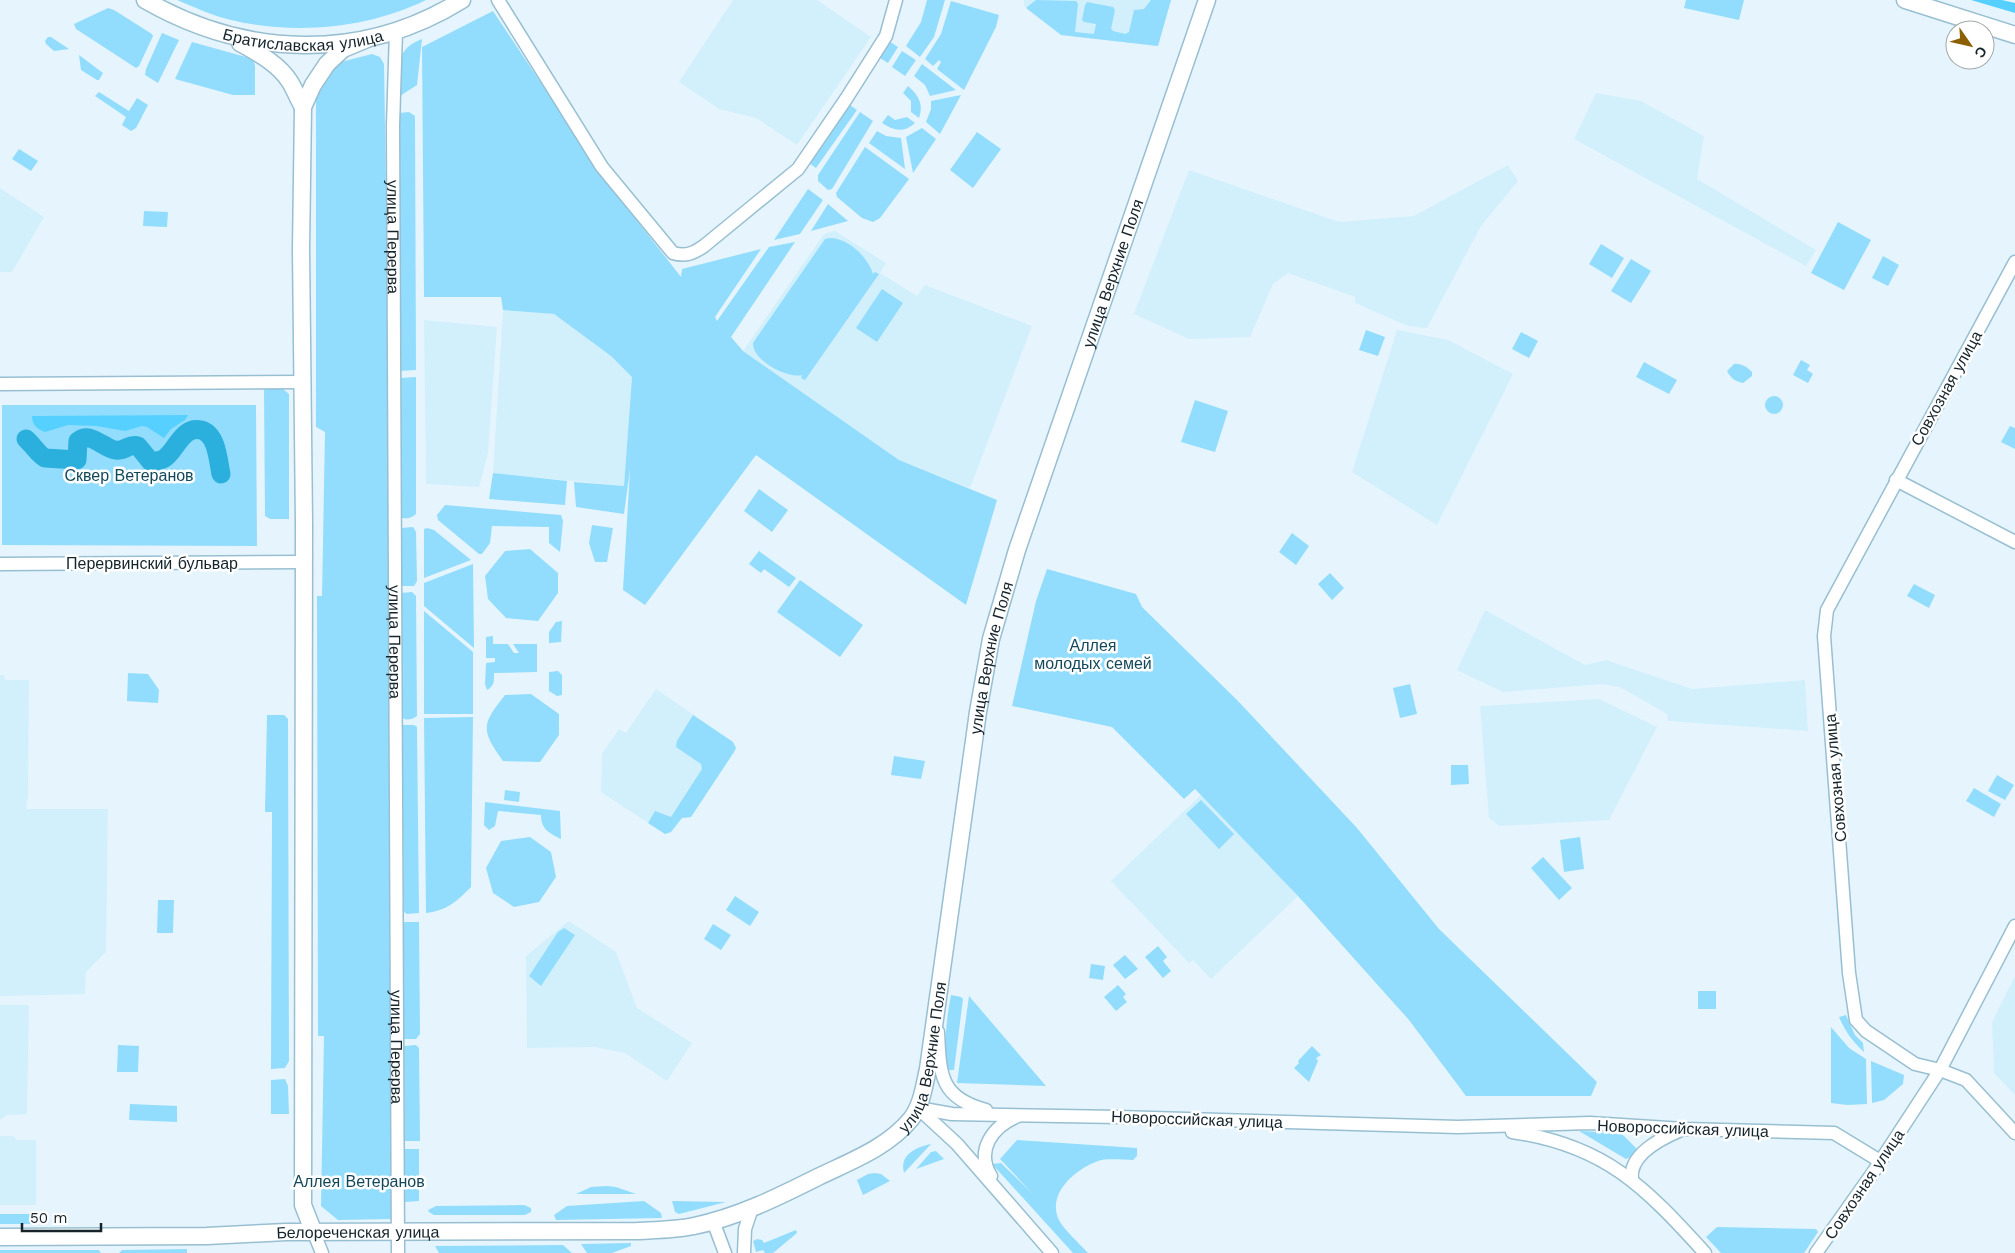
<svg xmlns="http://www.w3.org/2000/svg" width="2015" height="1253" viewBox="0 0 2015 1253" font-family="'Work Sans',sans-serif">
  <rect width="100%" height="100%" fill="#e6f5fd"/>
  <!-- built -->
  <path fill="#d2effc" d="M 733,0 L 817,0 L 871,37 L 797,145 L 756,118 L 719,109 L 679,82 Z
    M 1024,0 L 1171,0 L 1158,46 L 1061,35 L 1024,6 Z
    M 1596,93 L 1641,101 L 1704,136 L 1697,179 L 1816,250 L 1806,266 L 1574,139 Z
    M 1508,165 L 1518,181 L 1481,226 L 1427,328 L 1408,326 L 1355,303 L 1355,297 L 1288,273 L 1273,284 L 1250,337 L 1189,339 L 1134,314 L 1189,170 L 1339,222 L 1414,216 Z
    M 0,188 L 44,217 L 12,272 L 0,272 Z
    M 835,231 L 886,263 L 880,273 L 917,296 L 925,285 L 1032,326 L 970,488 L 899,460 L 743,351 L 824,234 Z
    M 503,310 L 554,314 L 611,356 L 632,377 L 624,486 L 493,473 Z
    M 424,320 L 497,327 L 488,453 L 479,487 L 426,484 Z
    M 1397,330 L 1448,340 L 1513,374 L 1437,525 L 1352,472 Z
    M 1485,610 L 1585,665 L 1606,660 L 1692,689 L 1805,680 L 1808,731 L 1668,721 L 1667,714 L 1620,687 L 1602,684 L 1503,692 L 1457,670 Z
    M 0,675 L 4,675 L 5,680 L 29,680 L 28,796 L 26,809 L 108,809 L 106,952 L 86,972 L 85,994 L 0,996 Z
    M 656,689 L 733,742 L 736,748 L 734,752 L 691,817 L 682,818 L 671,832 L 665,834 L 601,792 L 602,754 L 619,729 L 626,733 Z
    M 1599,699 L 1657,727 L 1609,820 L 1499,826 L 1489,818 L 1480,706 Z
    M 1201,795 L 1298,896 L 1211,979 L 1193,960 L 1189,963 L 1111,881 Z
    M 569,921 L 616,952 L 637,1008 L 692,1043 L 667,1081 L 625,1053 L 595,1047 L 527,1048 L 526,956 Z
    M 2015,976 L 2015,1095 L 1994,1073 L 1992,1022 Z
    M 0,1005 L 29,1005 L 27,1114 L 7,1115 L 0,1120 Z
    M 0,1136 L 13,1136 L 17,1140 L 36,1140 L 36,1205 L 0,1205 Z"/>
  <!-- green -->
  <path fill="#92ddfd" d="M 177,0 L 426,0 C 367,29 294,35 231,20 C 213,16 194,7 177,0 Z
    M 927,0 L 945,0 L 934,37 L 920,57 L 906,46 L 921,22 Z
    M 1036,0 L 1076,1 L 1078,4 L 1075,32 L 1094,34 L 1096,24 L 1084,22 L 1082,20 L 1085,5 L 1087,2 L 1113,7 L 1115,10 L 1111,29 L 1113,31 L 1125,34 L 1129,32 L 1134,10 L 1144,9 L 1151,0 L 1171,0 L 1158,46 L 1061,35 L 1026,8 Z
    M 1686,0 L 1744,0 L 1739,20 L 1684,8 Z
    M 951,1 L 999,15 L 996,27 L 964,90 L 937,69 L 941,62 L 939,60 L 933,66 L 925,59 L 941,34 Z
    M 108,8 L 114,10 L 152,34 L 153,36 L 139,66 L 136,68 L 76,29 L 74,24 Z
    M 493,11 L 609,185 L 681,277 L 682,269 L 761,249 L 715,317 L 717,321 L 769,247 L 795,242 L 731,337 L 743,351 L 899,460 L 997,500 L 966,605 L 756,455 L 645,605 L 623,590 L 630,469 L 624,514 L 576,507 L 574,482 L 624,486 L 632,377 L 611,356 L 554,314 L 503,310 L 501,297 L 424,297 L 422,47 Z
    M 162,33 L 179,40 L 158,83 L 145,75 L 146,69 Z
    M 48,37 L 51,37 L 69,49 L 54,51 L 46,44 L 45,41 Z
    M 422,39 L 417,85 L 400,96 C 399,70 393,50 422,39 Z
    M 889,41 L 898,47 L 888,63 L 880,58 Z
    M 192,42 L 253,59 L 255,66 L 255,95 L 233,95 L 175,79 Z
    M 902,51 L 916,60 L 905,76 L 892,67 Z
    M 372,54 L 380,57 L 384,64 L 389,376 L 393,1219 L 338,1220 L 321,1206 L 324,1036 L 318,1036 L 317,596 L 322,596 L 325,432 L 316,427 L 316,98 L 318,88 L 337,63 Z
    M 79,55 L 103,73 L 99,80 L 97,80 L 81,70 Z
    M 922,64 L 956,90 L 930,96 L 925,85 L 914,76 Z
    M 908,86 C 918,95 924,103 919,118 L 911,112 L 911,101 L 903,93 Z
    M 99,92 L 129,111 L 137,98 L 148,105 L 136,128 L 131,131 L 122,125 L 126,117 L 95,96 Z
    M 961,95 L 940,134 L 926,122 L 931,109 L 931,101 Z
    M 850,105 L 857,110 L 816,168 L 809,163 Z
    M 409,112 L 415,116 L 416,370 L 400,371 L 399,113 Z
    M 860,112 L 873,121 L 832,189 L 828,190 L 818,181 L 818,175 Z
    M 888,115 L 895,120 L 907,117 L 915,123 C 904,133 894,131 882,123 Z
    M 922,128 L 936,139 L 913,173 L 906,137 Z
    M 877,131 L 886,136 L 901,138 L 905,169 L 869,143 Z
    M 977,132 L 1001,149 L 973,188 L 950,170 Z
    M 865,147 L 909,179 L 880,218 L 873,222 L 862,218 L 837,197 L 836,193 Z
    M 19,149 L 38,161 L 31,171 L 12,159 Z
    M 808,189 L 823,200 L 800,234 L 774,240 Z
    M 828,204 L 848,221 L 811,231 Z
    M 144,211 L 168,212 L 167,227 L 143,226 Z
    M 1838,222 L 1871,240 L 1844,290 L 1811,273 Z
    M 830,238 C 848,238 868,257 873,274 L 875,272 L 879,274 L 805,380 L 801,378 L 802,375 C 787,379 752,360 753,343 L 825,239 Z
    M 1601,244 L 1624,258 L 1612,278 L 1589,264 Z
    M 1883,256 L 1899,265 L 1888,286 L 1872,278 Z
    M 1631,259 L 1651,271 L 1631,303 L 1611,291 Z
    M 882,289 L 903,303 L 877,342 L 856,328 Z
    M 1366,330 L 1385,337 L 1378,356 L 1359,350 Z
    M 1521,332 L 1538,341 L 1529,358 L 1512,349 Z
    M 1801,360 L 1810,365 L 1807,370 L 1813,374 L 1808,383 L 1793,375 Z
    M 1644,362 L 1677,380 L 1669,394 L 1636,377 Z
    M 1734,364 C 1741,363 1747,367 1752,372 L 1752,376 L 1743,383 C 1734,381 1731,378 1727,371 Z
    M 416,377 L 416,514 C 412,518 405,520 400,517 L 400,378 Z
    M 265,388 L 283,389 L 289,394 L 289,519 L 270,519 L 265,516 L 264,391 Z
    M1765 405a9 9 0 1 1 18 0a9 9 0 1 1-18 0Z
    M 1195,400 L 1228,411 L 1215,452 L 1181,442 Z
    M 2,405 L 256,405 L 257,546 L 2,545 Z
    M 2010,426 L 2015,428 L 2015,449 L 2001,442 Z
    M 493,473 L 567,481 L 565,505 L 489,499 Z
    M 759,489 L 788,510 L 772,532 L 744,511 Z
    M 445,505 L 561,515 L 563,521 L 560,552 L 549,543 L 549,527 L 492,526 L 490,543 L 482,554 L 479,554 L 438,520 L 437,515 Z
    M 592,525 L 613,528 L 607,562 L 595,562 L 589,543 Z
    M 413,527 L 416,532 L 417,581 L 414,586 L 401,586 L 401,528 Z
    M 427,528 L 434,530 L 471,560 L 424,578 L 424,529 Z
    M 1292,533 L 1309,546 L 1296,565 L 1279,552 Z
    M 530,549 L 558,573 L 558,593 L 538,621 L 506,618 L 488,599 L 485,576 L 505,551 Z
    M 759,551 L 796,578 L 789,587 L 764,569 L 761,573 L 749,564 Z
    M 473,564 L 474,648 L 424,606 L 424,583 Z
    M 1047,569 L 1136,594 L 1142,607 L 1238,701 L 1357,828 L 1439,929 L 1597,1082 L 1591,1096 L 1466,1096 L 1409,1020 L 1298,896 L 1195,789 L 1184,799 L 1112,727 L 1012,706 L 1036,601 Z
    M 1330,573 L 1344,588 L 1332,600 L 1318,584 Z
    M 800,580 L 863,625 L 840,657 L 777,612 Z
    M 1914,584 L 1935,595 L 1929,608 L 1907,596 Z
    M 412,592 L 416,596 L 417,716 C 414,719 406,721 403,718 L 401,593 Z
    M 424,611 L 473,652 L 473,714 L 424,714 Z
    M 562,621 L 561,642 L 549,643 L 549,632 L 556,622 Z
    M 493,636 L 493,644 L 508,644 L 514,653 L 519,653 L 513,644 L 537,644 L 537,672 L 494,673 C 494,680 495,686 487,690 L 485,684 L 486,663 L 495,662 L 495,658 L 486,658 L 486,637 Z
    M 558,671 L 562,675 L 562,695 L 557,696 L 549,691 L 549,672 Z
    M 128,673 L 148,674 L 159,690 L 158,703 L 127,701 Z
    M 1410,684 L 1417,714 L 1400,718 L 1393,688 Z
    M 531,694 L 559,714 L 559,735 L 540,762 L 503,761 C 481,730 481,725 505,695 Z
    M 267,715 L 284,715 L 288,719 L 289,1061 L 285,1068 L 271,1069 L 272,812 L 265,812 Z
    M 693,715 L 733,742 L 736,748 L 734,752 L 691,817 L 682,818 L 671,832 L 665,834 L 648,823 L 655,811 L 671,817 L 702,769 L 701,764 L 676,747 L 677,741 Z
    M 473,717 L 471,887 C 456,902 448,910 426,913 L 424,718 Z
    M 402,725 L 414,725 L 417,727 L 419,913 L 407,914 L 404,912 Z
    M 894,756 L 925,761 L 921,779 L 891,775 Z
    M 1451,765 L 1468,765 L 1469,784 L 1451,785 Z
    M 1997,775 L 2014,785 L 2005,800 L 1988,791 Z
    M 1974,788 L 2001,804 L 1994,817 L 1966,801 Z
    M 505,790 L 520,792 L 519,802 L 504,800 Z
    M 1201,800 L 1234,834 L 1219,849 L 1186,814 Z
    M 485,802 L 560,811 L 561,839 C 549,833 541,829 541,815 L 498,811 L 495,826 L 489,830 L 484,825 Z
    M 530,837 L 551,852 L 556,877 L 539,902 L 514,907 L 493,893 L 486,868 L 501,841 Z
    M 1580,837 L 1584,869 L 1564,872 L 1560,840 Z
    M 1543,857 L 1572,888 L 1559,900 L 1531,868 Z
    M 735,896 L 759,912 L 750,926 L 726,910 Z
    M 158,900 L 174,900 L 173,933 L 157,933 Z
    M 403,922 L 419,922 L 420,1034 L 416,1039 L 404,1039 Z
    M 713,924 L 731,935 L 721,950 L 704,939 Z
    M 564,928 L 575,935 L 541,986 L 529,976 L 558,932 Z
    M 1158,946 L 1167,957 L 1163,961 L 1171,971 L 1163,978 L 1145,957 Z
    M 1125,955 L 1138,969 L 1125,979 L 1113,965 Z
    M 1091,964 L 1105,966 L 1103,980 L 1089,978 Z
    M 1118,985 L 1126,994 L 1123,997 L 1127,1002 L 1116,1011 L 1104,997 Z
    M 1698,991 L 1716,991 L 1716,1009 L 1698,1009 Z
    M 951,995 L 961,997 L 963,999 L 954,1070 L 947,1070 C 944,1044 946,1021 951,995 Z
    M 969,996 L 1046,1086 L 957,1083 Z
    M 1846,1015 L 1855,1035 L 1863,1043 L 1864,1052 C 1852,1041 1845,1031 1839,1017 Z
    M 1831,1027 L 1849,1048 L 1866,1059 L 1867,1104 L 1847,1105 L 1831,1103 Z
    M 118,1045 L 139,1046 L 138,1072 L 117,1072 Z
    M 416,1045 L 419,1048 L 420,1141 L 405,1141 L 404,1046 Z
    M 1312,1046 L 1321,1055 L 1316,1058 L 1318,1061 L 1309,1082 L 1294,1068 L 1299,1063 L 1298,1061 Z
    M 1871,1061 L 1904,1075 L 1903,1084 L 1884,1100 L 1872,1103 Z
    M 285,1079 L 288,1086 L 289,1114 L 271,1114 L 271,1080 Z
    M 130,1104 L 177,1106 L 177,1122 L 129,1120 Z
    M 1579,1131 L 1621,1133 L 1639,1151 L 1631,1157 L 1626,1159 Z
    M 1017,1140 L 1137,1148 L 1137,1156 L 1133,1160 C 1123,1160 1108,1158 1098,1161 C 1076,1169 1048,1192 1058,1218 C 1062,1228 1080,1244 1088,1253 L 1073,1253 L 992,1164 L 1001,1163 L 1033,1194 L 1000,1159 Z
    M 931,1144 L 904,1173 C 899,1155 916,1147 931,1144 Z
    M 404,1149 L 419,1149 L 419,1201 L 405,1202 Z
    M 936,1151 L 944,1159 L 916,1169 L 931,1152 Z
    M 875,1173 L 881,1174 L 890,1181 L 863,1195 L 857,1180 L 868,1174 Z
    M 607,1186 L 616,1187 L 636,1194 L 576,1194 L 591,1187 Z
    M 644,1201 L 661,1213 L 662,1218 L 556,1220 L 554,1215 L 567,1206 Z
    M 672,1201 L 726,1202 L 679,1214 L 675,1212 Z
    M 524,1205 L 531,1208 L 531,1212 L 525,1215 L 434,1215 L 429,1212 L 428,1210 L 436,1206 Z
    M 0,1214 L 36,1214 L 34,1224 L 0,1224 Z
    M 1717,1227 L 1816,1229 L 1818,1232 L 1804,1253 L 1721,1253 L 1706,1237 Z
    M 796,1230 L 797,1233 L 773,1253 L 765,1253 L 763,1250 L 756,1252 L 753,1241 L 757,1239 L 762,1240 L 764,1243 Z
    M 631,1243 L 631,1246 L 612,1253 L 587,1253 L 581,1244 Z
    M 563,1245 L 572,1253 L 439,1253 L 435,1246 Z
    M 187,1249 L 187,1253 L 119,1253 L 122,1250 Z
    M 0,1250 L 99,1250 L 101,1253 L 0,1253 Z"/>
  <!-- forest -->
  <path fill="#56d1ff" d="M 1971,0 L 2002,0 L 2015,3 L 2015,13 Z
    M 188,415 L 185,420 L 171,429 L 164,438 L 147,427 L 142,426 L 125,431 L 97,426 L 68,425 L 45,432 C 37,429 32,425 32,416 Z"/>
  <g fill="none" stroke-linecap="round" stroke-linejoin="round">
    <!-- river -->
    <path stroke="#2bb0dd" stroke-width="19" d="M 26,439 C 33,445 38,454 45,458 L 77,460 L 78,441 C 91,431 103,448 115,450 C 124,452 129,443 138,446 L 151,462 C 156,461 162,461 166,457 C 177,448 183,426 201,430 C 217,434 218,460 221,474"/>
    <!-- minor casing -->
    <g stroke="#98bfd1" stroke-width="15">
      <g id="minor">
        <path d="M 498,0 L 602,167 L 673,253 C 686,257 694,253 704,246 L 798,169 L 846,99 L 886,36 L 896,0"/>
        <path id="s1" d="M 396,31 L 393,125 L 398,1253"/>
        <path d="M 2015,262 L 1827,610 L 1824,636 L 1849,973 L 1856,1020 L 1866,1031 L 1915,1064 L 1940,1070 L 1966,1080 L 2015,1133"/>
        <path d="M 0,384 L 303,382"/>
        <path d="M 1896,480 L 2015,542"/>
        <path d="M 0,564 L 304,562"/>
        <path d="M 938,1032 C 940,1075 940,1098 986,1110"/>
        <path d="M 918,1108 L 952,1114 L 1118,1117 L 1458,1127 L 1590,1123 L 1684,1129 L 1834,1133 L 1880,1161"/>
        <path d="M 918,1108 L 957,1144 L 1052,1253"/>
        <path d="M 1512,1132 C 1605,1145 1645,1187 1705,1253"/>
        <path d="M 991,1176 C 975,1150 993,1126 1018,1116"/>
        <path d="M 1632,1180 C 1628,1154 1662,1138 1681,1130"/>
        <path d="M 713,1221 L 725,1253"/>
        <path d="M 314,1233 L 322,1253"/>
        <path d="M 744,1253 L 745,1229 L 752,1208"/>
        <path d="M 1816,1253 L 1874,1171 L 1940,1070 L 2015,926"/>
      </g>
    </g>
    <!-- major casing -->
    <g stroke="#98bfd1" stroke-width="19">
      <g id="major">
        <path id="s2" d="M 145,0 C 246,58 362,62 462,0"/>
        <path d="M 1905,0 L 2015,35"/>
        <path d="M 240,43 C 258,53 279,64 290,82 C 295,90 298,99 303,107"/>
        <path d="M 314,1233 L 303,1205 L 304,524 L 301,249 L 303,107 L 313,85 L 327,64 L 343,49 L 367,39"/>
        <path id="s3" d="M 0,1237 L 207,1236 L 286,1232 L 637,1231 C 656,1230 675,1230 694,1226 C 738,1217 778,1197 818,1177 C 851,1161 887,1148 911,1119 C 922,1105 924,1086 928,1069 L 978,712 L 991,639 L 1017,550 L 1207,0"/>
      </g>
    </g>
    <!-- minor -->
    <use href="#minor" stroke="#fff" stroke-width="12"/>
    <!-- major -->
    <use href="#major" stroke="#fff" stroke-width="16"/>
  </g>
  <g text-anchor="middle" stroke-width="5" stroke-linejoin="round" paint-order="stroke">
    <!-- street labels -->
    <g font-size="16" fill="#15242b" stroke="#fff">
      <text dy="6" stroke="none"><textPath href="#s2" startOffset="166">Братиславская улица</textPath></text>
      <text dy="6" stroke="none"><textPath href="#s1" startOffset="206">улица Перерва</textPath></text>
      <text dy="6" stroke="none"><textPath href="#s3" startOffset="1812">улица Верхние Поля</textPath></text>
      <text transform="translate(1946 388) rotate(-61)" y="6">Совхозная улица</text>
      <text x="152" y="569">Перервинский бульвар</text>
      <text dy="6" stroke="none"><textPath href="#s1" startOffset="611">улица Перерва</textPath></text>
      <text dy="6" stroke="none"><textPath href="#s3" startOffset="1408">улица Верхние Поля</textPath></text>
      <text transform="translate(1835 778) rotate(-95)" y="6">Совхозная улица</text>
      <text dy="6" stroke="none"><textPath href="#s1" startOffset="1016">улица Перерва</textPath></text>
      <text dy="6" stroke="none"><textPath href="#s3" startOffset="1002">улица Верхние Поля</textPath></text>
      <text transform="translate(1197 1119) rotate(2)" y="6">Новороссийская улица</text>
      <text transform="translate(1683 1128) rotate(2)" y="6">Новороссийская улица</text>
      <text transform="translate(1864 1184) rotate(-56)" y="6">Совхозная улица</text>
      <text dy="6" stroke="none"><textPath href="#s3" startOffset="358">Белореченская улица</textPath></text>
    </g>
    <!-- park labels -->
    <g font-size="16" fill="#13485b" stroke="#fff">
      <text x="129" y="481">Сквер Ветеранов</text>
      <text x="1093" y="651">Аллея<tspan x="1093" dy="18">молодых семей</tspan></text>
      <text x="359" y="1187">Аллея Ветеранов</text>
    </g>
  </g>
  <!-- north arrow -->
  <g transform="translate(1970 45) rotate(124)"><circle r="24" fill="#ffffff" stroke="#a1a7aa"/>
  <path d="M0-4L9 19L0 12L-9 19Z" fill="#8d6006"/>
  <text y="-8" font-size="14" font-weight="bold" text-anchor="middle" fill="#15242b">С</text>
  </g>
  <!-- scale -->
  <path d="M22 1223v8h79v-8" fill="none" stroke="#15242b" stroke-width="2.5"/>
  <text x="30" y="1223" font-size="15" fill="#15242b" stroke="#ffffff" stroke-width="4" paint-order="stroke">50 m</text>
</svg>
